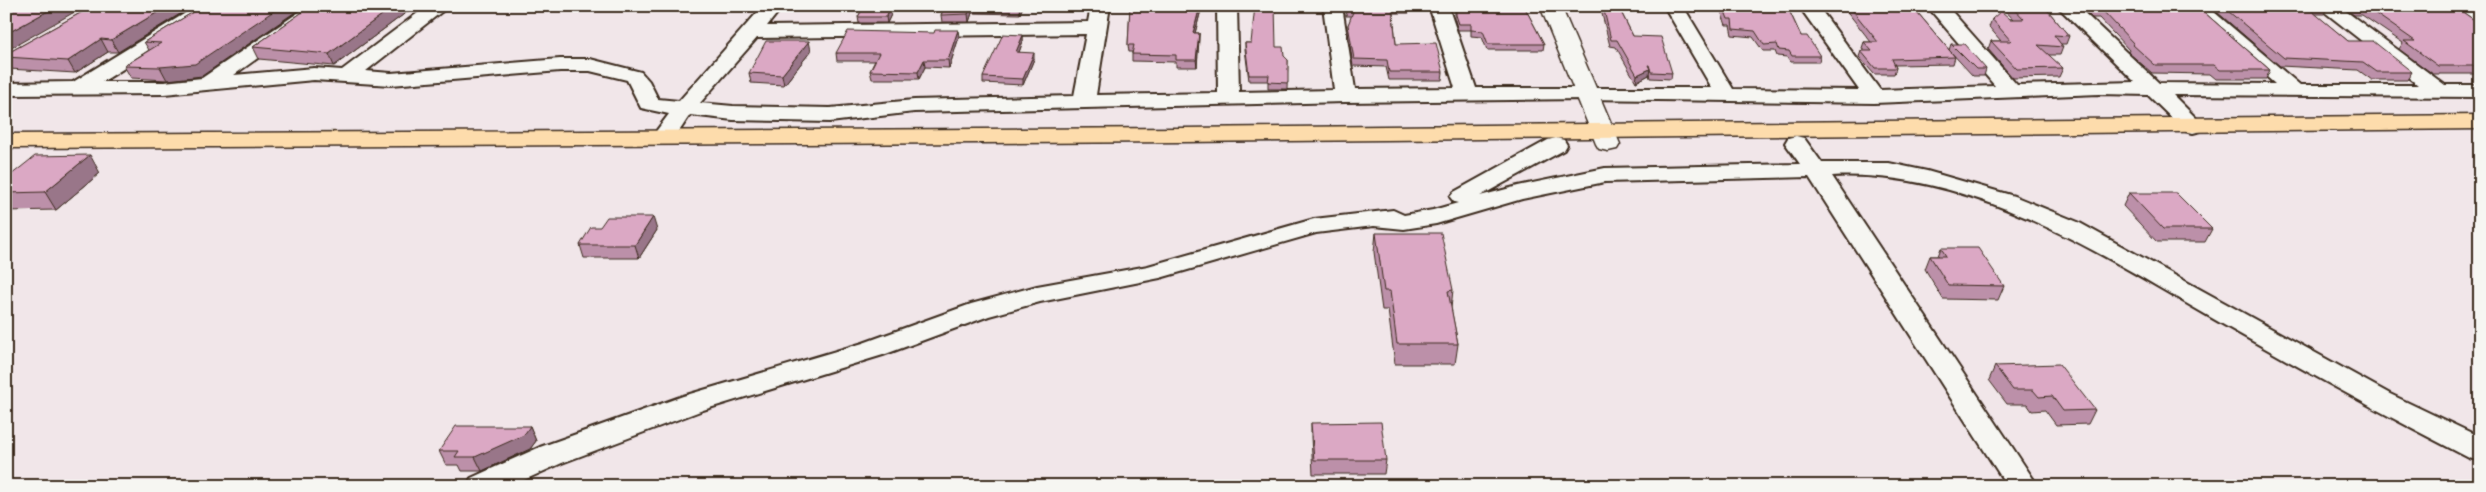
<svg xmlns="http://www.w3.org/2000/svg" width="2486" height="492" viewBox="0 0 2486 492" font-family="'Patrick Hand',sans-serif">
  <rect width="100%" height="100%" fill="#f1e6e9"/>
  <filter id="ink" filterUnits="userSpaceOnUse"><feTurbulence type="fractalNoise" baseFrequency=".02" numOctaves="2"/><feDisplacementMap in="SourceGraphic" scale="10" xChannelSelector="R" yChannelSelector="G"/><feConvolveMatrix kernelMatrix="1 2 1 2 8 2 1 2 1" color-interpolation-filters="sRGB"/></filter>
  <g filter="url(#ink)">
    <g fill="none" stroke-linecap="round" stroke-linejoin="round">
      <!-- street casing -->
      <g stroke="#3b2a1e" stroke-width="4">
        <path id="street" d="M 197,6 L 220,6 L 218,10 L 102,82 L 164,82 L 202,78 L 308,6 L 330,6 L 234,75 L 314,68 L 342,70 L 427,6 L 449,6 L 366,71 L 391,73 L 560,59 L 590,59 L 641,72 L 649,81 L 658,99 L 679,101 L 763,6 L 783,6 L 767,26 L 1088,22 L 1091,6 L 1110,6 L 1096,95 L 1218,93 L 1217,6 L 1237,6 L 1239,92 L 1334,90 L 1323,6 L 1342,6 L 1355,89 L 1455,88 L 1429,6 L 1448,6 L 1476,88 L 1712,88 L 1664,6 L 1683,6 L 1733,89 L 1859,90 L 1799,6 L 1818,6 L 1880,90 L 1995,86 L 1927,6 L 1947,6 L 2017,85 L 2135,82 L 2057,6 L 2077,6 L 2159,83 L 2275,84 L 2186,6 L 2207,6 L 2300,85 L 2418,85 L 2317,6 L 2339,6 L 2445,85 L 2480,85 L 2480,97 L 2173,95 L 2204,126 L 2201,131 L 2193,133 L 2185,131 L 2148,95 L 2099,94 L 1874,103 L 1585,99 L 1345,102 L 914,112 L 830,122 L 733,120 L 690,115 C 680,129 673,147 654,143 L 651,138 L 669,114 L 641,108 L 627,80 L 590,71 L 560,71 L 391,85 L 314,80 L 164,94 L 6,95 L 6,83 L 73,82 ZM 1086,34 L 1074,96 L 914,100 L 830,108 L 733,106 L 700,103 L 757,38 Z
          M 2447,6 L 2469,6 L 2480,13 L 2480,28 L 2473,26 Z
          M 1796,136 L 1804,138 L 1822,163 L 1889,163 L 1927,171 L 2014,196 L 2078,222 L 2390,394 L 2480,437 L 2480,461 L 2469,458 C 2386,416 2305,371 2224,325 C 2105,257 1974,169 1832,176 L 2038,486 L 2007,486 L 1809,177 L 1605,182 L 1522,199 L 1436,224 L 1404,229 L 1374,226 L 1316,233 L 1160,278 L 1040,302 L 989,316 L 883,355 L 703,410 L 562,463 L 511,486 L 467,486 L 471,478 L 540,447 L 683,396 L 863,343 L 971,304 L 1037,286 L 1148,266 L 1314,219 L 1393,210 L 1404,215 L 1433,210 L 1458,203 L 1454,202 L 1450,197 L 1454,192 L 1548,140 L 1556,138 L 1564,140 L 1567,145 L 1564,150 L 1480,196 L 1518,186 L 1605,168 L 1800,164 L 1785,143 L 1788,138 Z"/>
      </g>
      <!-- secondary casing -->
      <g stroke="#3b2a1e" stroke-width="3">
        <path id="secondary" d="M 1540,6 L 1561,6 L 1620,144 L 1617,149 L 1608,151 L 1599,149 L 1596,144 Z"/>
      </g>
      <!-- highway casing -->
      <g stroke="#3b2a1e" stroke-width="3">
        <path id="highway" d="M 2480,115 L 2480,129 L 1184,142 L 6,148 L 6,134 L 1184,128 Z"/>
      </g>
      <!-- street -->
      <use href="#street" fill="#f6f6f2" fill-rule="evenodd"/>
      <!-- secondary -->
      <use href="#secondary" fill="#f6f6f2" fill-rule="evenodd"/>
      <!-- highway -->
      <use href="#highway" fill="#fddcac" fill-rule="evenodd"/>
    </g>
    <!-- wall -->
    <path fill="#bc90a9" stroke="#3b2a1e" d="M 93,6 L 193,6 L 118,52 L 108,52 L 75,73 L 9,69 L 6,65 L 6,54 Z
      M 203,6 L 304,6 L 202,76 L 167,80 L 131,78 L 124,66 L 149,50 L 144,42 Z
      M 311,6 L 415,6 L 334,66 L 259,59 L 253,47 Z
      M 864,6 L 895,6 L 887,23 L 859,23 L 858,17 Z
      M 945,6 L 1023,6 L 1020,14 L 972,13 L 969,22 L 942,22 L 941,15 Z
      M 1130,6 L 1202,6 L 1195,33 L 1199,33 L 1197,67 L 1176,67 L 1176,62 L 1132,61 L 1132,52 L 1129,52 L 1128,45 Z
      M 1347,6 L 1409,6 L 1409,13 L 1393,13 L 1396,44 L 1443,72 L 1442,80 L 1389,80 L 1386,67 L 1353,66 L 1348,32 L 1348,25 L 1352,16 L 1346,16 Z
      M 1455,6 L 1524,6 L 1544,44 L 1543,50 L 1487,50 L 1482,37 L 1471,36 L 1471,30 L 1458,30 L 1455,21 Z
      M 1600,6 L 1618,6 L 1633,36 L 1672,73 L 1671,79 L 1650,78 L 1649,74 L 1649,75 L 1636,82 L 1616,47 L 1610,46 Z
      M 1719,6 L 1787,6 L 1801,36 L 1820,56 L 1819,62 L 1791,62 L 1787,57 L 1777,56 L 1775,51 L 1763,51 L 1753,37 L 1732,35 L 1730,25 L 1726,25 Z
      M 1845,6 L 1912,6 L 1955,57 L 1953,64 L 1895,65 L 1896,68 L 1894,74 L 1874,74 L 1859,57 L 1861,51 L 1864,51 L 1862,48 L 1864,42 L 1871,42 L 1845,9 Z
      M 2001,6 L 2044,6 L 2069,36 L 2066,44 L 2061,44 L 2063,47 L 2060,55 L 2048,55 L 2063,68 L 2059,77 L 2013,78 L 1988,49 L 1991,41 L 2001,41 L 1989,27 L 1992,19 L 2013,19 Z
      M 2080,6 L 2197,6 L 2270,70 L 2266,79 L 2216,79 L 2210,74 L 2152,73 L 2128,52 L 2129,50 L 2099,18 L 2092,18 Z
      M 2210,6 L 2328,6 L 2324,14 L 2315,14 L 2348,41 L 2412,72 L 2407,80 L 2372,80 L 2358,70 L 2280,66 Z
      M 2342,6 L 2454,6 L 2480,24 L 2480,74 L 2433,74 L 2399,49 L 2403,43 L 2362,15 L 2354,15 Z
      M 2473,6 L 2480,6 L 2480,10 L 2478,10 Z
      M 1023,35 L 1023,41 L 1019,52 L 1034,59 L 1023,85 L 983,83 L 983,77 Z
      M 959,37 L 949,68 L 925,67 L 919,79 L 872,79 L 870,71 L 875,61 L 837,61 L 836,53 Z
      M 1245,43 L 1251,43 L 1276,47 L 1284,56 L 1288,60 L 1287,89 L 1268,89 L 1268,81 L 1249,81 L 1245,49 Z
      M 1951,44 L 1986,69 L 1984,76 L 1973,76 L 1949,50 Z
      M 811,51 L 784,85 L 751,83 L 749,73 Z
      M 100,173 L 56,210 L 6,211 L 6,179 Z
      M 2129,193 L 2212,229 L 2205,242 L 2157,242 L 2123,206 Z
      M 657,230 L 639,258 L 584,258 L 580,245 Z
      M 1376,233 L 1453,290 L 1451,308 L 1458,344 L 1455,364 L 1395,364 L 1388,310 L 1382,310 L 1374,252 Z
      M 1941,248 L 2004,286 L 1998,300 L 1943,299 L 1925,269 L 1930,256 L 1938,256 Z
      M 1995,366 L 2095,410 L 2088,424 L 2056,425 L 2045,410 L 2032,411 L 2027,404 L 2007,404 L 1989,380 Z
      M 1311,423 L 1386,460 L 1384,474 L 1313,474 L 1311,437 Z
      M 530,426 L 536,441 L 530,449 L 482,471 L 462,471 L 459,465 L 446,465 L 439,451 Z"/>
    <!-- shaded-wall -->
    <path fill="#997689" stroke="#3b2a1e" d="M 57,6 L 85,6 L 6,51 L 6,34 Z
      M 168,6 L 193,6 L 118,52 L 111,40 Z
      M 281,6 L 304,6 L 202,76 L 167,80 L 160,67 Z
      M 394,6 L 415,6 L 334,66 L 329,54 Z
      M 891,6 L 895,6 L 887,23 L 886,17 Z
      M 971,6 L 972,13 L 969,22 L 968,14 Z
      M 1020,6 L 1023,6 L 1020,14 L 1019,7 Z
      M 1200,6 L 1202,6 L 1193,41 L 1193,33 Z
      M 958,30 L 959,37 L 949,68 L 948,60 Z
      M 1199,33 L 1199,40 L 1197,67 L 1196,60 Z
      M 1023,35 L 1023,41 L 1017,58 L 1016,52 Z
      M 101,39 L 108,52 L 75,73 L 68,61 Z
      M 809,41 L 811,51 L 784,85 L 782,75 Z
      M 1034,53 L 1034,59 L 1023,85 L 1023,79 Z
      M 924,60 L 925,67 L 919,79 L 918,72 Z
      M 1650,69 L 1649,75 L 1636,82 L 1637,75 Z
      M 90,155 L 100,173 L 56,210 L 45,192 Z
      M 653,217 L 657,230 L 639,258 L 635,245 Z
      M 530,426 L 536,441 L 530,449 L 482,471 L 475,457 Z"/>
    <!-- building -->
    <path fill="#dba8c4" stroke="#3b2a1e" d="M 6,6 L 57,6 L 6,34 Z
      M 93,6 L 168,6 L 111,40 L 101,39 L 68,61 L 6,57 L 6,54 Z
      M 203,6 L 281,6 L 195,64 L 160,67 L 124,66 L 161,43 L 144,42 Z
      M 311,6 L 394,6 L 329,54 L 253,47 Z
      M 864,6 L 891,6 L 886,17 L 858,17 Z
      M 945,6 L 971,6 L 968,14 L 941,15 Z
      M 974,6 L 1020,6 L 1019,7 Z
      M 1130,6 L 1200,6 L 1193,33 L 1199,33 L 1196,60 L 1176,60 L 1176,55 L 1132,54 L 1134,45 L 1128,45 Z
      M 1255,6 L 1275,6 L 1276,47 L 1283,47 L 1284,56 L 1288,60 L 1288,83 L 1268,82 L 1269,75 L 1249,75 L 1245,43 L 1251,43 Z
      M 1347,6 L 1392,6 L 1396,44 L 1436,43 L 1443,72 L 1389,72 L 1387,60 L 1354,59 L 1348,25 L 1354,9 L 1346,9 Z
      M 1456,6 L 1524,6 L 1544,44 L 1488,44 L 1483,31 L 1471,30 L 1471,24 L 1459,24 L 1456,15 Z
      M 1603,6 L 1618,6 L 1633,36 L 1661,37 L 1672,73 L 1651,72 L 1649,65 L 1648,65 L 1650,69 L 1637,75 L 1617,40 L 1611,40 Z
      M 1723,6 L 1787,6 L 1801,36 L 1807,36 L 1820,56 L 1792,56 L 1789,51 L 1779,50 L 1777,44 L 1764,45 L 1755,31 L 1733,29 L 1732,19 L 1728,19 Z
      M 1849,6 L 1912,6 L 1955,57 L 1892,59 L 1896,68 L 1875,68 L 1861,51 L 1872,51 L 1864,42 L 1878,42 Z
      M 2012,6 L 2044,6 L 2069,36 L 2054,35 L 2063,47 L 2038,45 L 2063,68 L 2017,69 L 1991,41 L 2011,41 L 1992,19 L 2001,11 L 2010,19 L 2024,19 Z
      M 2091,6 L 2197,6 L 2270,70 L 2220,70 L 2214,65 L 2155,65 L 2132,44 L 2134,44 L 2102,10 L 2095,10 Z
      M 2222,6 L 2306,6 L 2348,41 L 2373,41 L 2412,72 L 2377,72 L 2363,62 L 2284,58 Z
      M 2357,6 L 2454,6 L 2480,24 L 2480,66 L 2438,66 L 2404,41 L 2415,41 L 2366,7 Z
      M 935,30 L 958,30 L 948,60 L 924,60 L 918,72 L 870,71 L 879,53 L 836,53 L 848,31 L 934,33 Z
      M 1003,34 L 1023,35 L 1016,52 L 1034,53 L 1023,79 L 983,77 Z
      M 766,41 L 809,41 L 782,75 L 749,73 Z
      M 1951,44 L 1964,44 L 1986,69 L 1976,69 Z
      M 90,155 L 45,192 L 6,193 L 6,179 L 35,156 Z
      M 2129,193 L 2176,193 L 2212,229 L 2163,229 Z
      M 607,217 L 653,217 L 635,245 L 580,245 L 591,227 L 600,227 Z
      M 1376,233 L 1441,233 L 1453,290 L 1448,291 L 1458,344 L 1397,344 L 1390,291 L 1384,291 Z
      M 1941,248 L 1978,248 L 2004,286 L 1948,285 L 1930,256 L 1946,256 Z
      M 2059,364 L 2095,410 L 2063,411 L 2052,396 L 2039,397 L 2033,390 L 2013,390 L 1995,366 Z
      M 1381,422 L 1386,460 L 1314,460 L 1311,423 Z
      M 456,426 L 530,426 L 524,435 L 475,457 L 455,457 L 459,451 L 439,451 Z"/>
  </g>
  <!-- margin -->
  <rect width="2486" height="492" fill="none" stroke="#f6f6f2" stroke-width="25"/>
  <rect x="12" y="12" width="2461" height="467" fill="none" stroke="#3b2a1e" stroke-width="2" filter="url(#ink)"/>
</svg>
